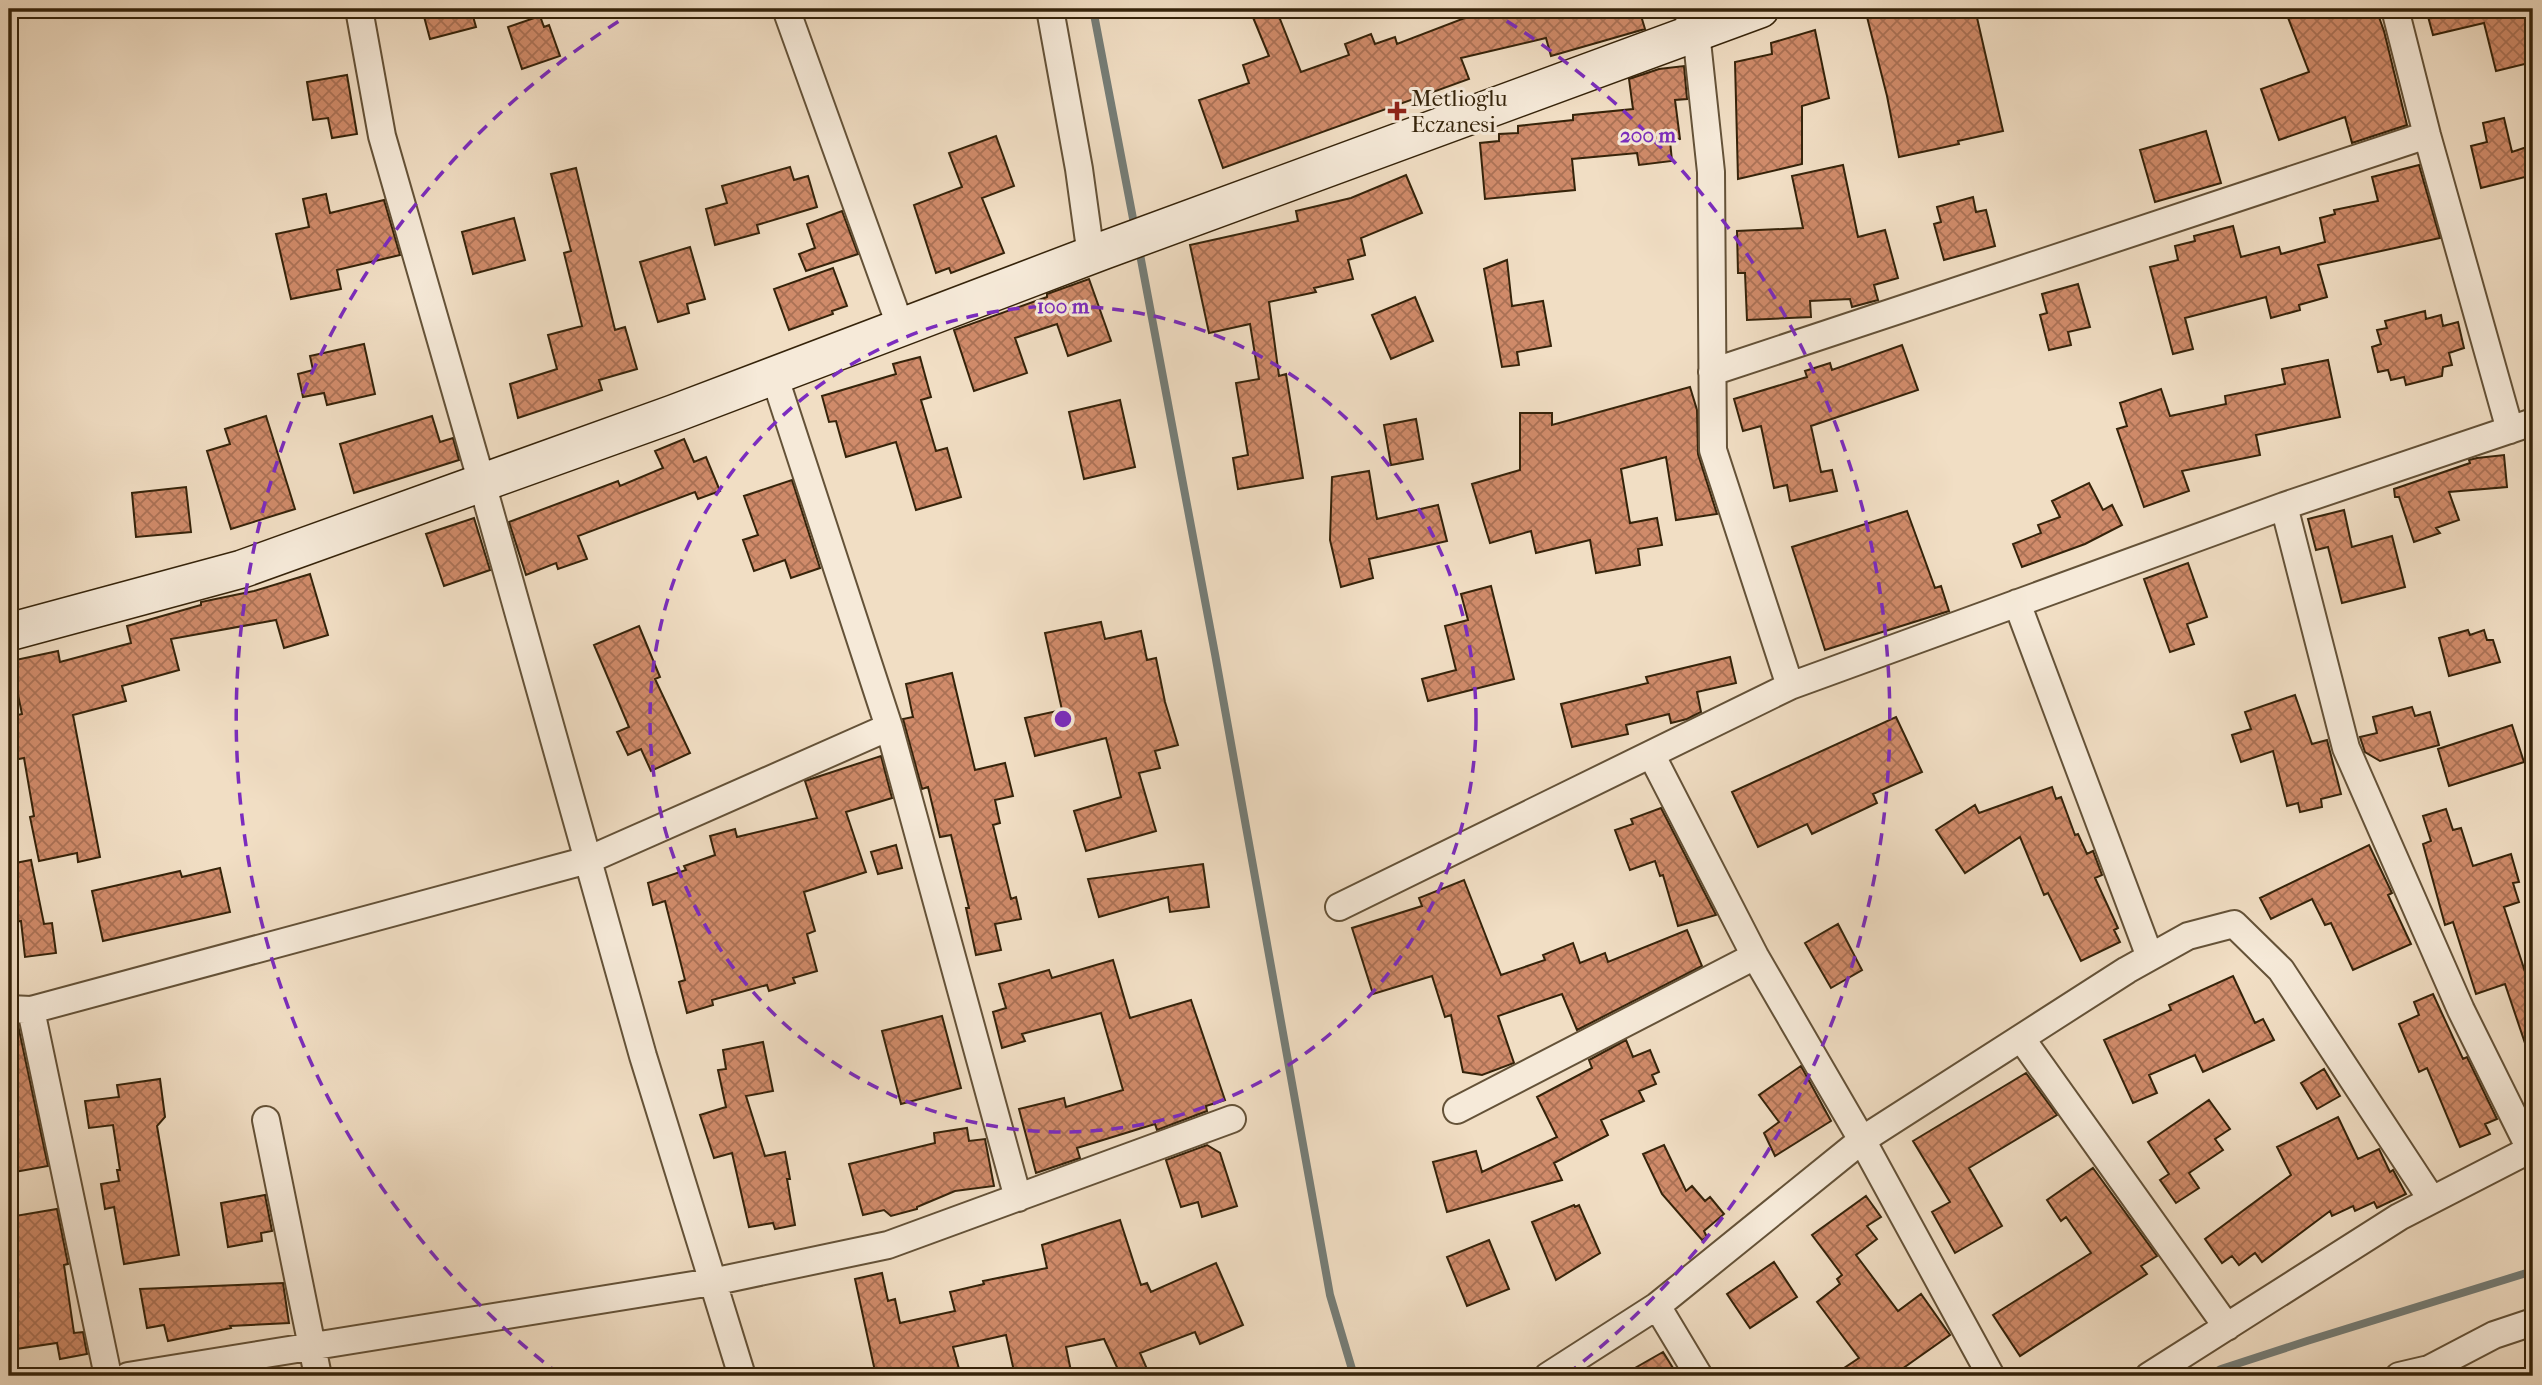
<svg xmlns="http://www.w3.org/2000/svg" width="2542" height="1385" viewBox="0 0 2542 1385" font-family="'IM FELL French Canon',serif">
  <defs>
    <pattern id="building-cross-hatch" width="8" height="8" patternUnits="userSpaceOnUse" patternTransform="scale(1.75)"><rect width="8" height="8" fill="#d08b6a"/><path d="M0 0l8 8M0 8l8-8" fill="none" stroke="#aa7155"/></pattern>
  </defs>
  <rect width="100%" height="100%" fill="#f1dec4"/>
  <filter id="stains"><feTurbulence type="fractalNoise" baseFrequency=".00286" numOctaves="4"/><feColorMatrix values="0 0 0 0 .2 0 0 0 0 .09 0 0 0 0 .02 0 0 0 .5 -.17"/></filter>
  <radialGradient id="worn" r=".72"><stop offset=".6" stop-color="#630" stop-opacity="0"/><stop offset="1" stop-color="#630" stop-opacity=".3"/></radialGradient>
  <g fill="none" stroke-linecap="round" stroke-linejoin="round">
    <!-- stream -->
    <path stroke="#757d77" stroke-width="8" d="M 1093,9 L 1135,229
      M 1139,249 L 1215,654 L 1330,1295 L 1354,1376
      M 2208,1376 L 2221,1369 L 2307,1341 L 2533,1271"/>
  </g>
  <!-- building -->
  <path fill="url(#building-cross-hatch)" stroke="#35230a" stroke-width="2" d="M 422,9 L 471,9 L 476,27 L 430,39 Z
    M 1269,9 L 1276,9 L 1301,72 L 1349,55 L 1345,44 L 1371,34 L 1375,44 L 1395,37 L 1397,44 L 1478,13 L 1476,9 L 1639,9 L 1645,29 L 1551,56 L 1546,38 L 1461,58 L 1469,79 L 1223,168 L 1199,100 L 1249,83 L 1243,65 L 1269,56 L 1252,15 Z
    M 1865,9 L 1975,9 L 2003,131 L 1958,141 L 1959,144 L 1899,157 L 1887,96 Z
    M 2302,9 L 2376,9 L 2384,31 L 2407,125 L 2352,143 L 2345,117 L 2279,140 L 2261,89 L 2309,72 L 2287,15 Z
    M 2426,9 L 2507,9 L 2508,15 L 2533,9 L 2533,62 L 2496,71 L 2484,23 L 2433,35 Z
    M 540,16 L 544,27 L 549,25 L 560,56 L 522,69 L 508,27 Z
    M 1815,30 L 1829,98 L 1802,106 L 1802,164 L 1738,179 L 1735,62 L 1772,54 L 1771,43 Z
    M 1684,66 L 1687,99 L 1675,100 L 1680,139 L 1670,141 L 1672,161 L 1639,165 L 1637,153 L 1572,159 L 1575,190 L 1485,199 L 1480,143 L 1499,141 L 1499,134 L 1518,133 L 1518,126 L 1573,120 L 1573,115 L 1633,109 L 1629,79 L 1659,69 Z
    M 347,75 L 357,134 L 332,138 L 328,118 L 313,120 L 307,82 Z
    M 2504,118 L 2512,152 L 2533,145 L 2533,175 L 2481,188 L 2471,146 L 2487,142 L 2483,123 Z
    M 2206,131 L 2221,183 L 2155,202 L 2140,150 Z
    M 996,136 L 1014,186 L 982,198 L 1004,253 L 951,273 L 949,268 L 936,273 L 914,205 L 962,187 L 949,153 Z
    M 1843,165 L 1858,237 L 1885,230 L 1898,278 L 1874,285 L 1878,300 L 1852,307 L 1850,299 L 1810,301 L 1811,317 L 1747,320 L 1745,273 L 1738,273 L 1737,231 L 1803,228 L 1792,176 Z
    M 2419,165 L 2440,238 L 2318,265 L 2327,297 L 2299,305 L 2300,310 L 2271,318 L 2266,297 L 2185,318 L 2193,349 L 2173,354 L 2150,267 L 2178,260 L 2175,246 L 2195,241 L 2194,236 L 2233,226 L 2241,257 L 2279,247 L 2281,254 L 2325,242 L 2320,218 L 2335,214 L 2334,210 L 2378,201 L 2372,177 Z
    M 790,167 L 794,180 L 808,176 L 817,207 L 757,225 L 759,233 L 715,245 L 706,209 L 727,203 L 722,186 Z
    M 576,168 L 615,330 L 625,327 L 637,369 L 599,380 L 602,390 L 518,418 L 510,384 L 557,369 L 548,335 L 582,326 L 564,253 L 571,251 L 551,174 Z
    M 1406,175 L 1422,213 L 1361,238 L 1365,255 L 1348,260 L 1353,279 L 1314,288 L 1316,292 L 1269,302 L 1279,376 L 1286,374 L 1303,478 L 1238,489 L 1233,458 L 1248,455 L 1236,383 L 1259,379 L 1250,324 L 1209,333 L 1190,245 L 1298,221 L 1296,211 L 1351,198 Z
    M 326,194 L 330,213 L 384,200 L 400,255 L 337,270 L 341,289 L 291,299 L 276,234 L 309,227 L 303,199 Z
    M 1973,197 L 1976,212 L 1986,210 L 1995,246 L 1944,260 L 1934,224 L 1941,222 L 1937,207 Z
    M 842,211 L 858,254 L 806,271 L 799,254 L 815,248 L 807,224 Z
    M 514,218 L 525,260 L 473,274 L 462,232 Z
    M 690,247 L 705,299 L 687,304 L 689,313 L 658,322 L 640,262 Z
    M 1507,260 L 1512,306 L 1543,301 L 1551,346 L 1517,352 L 1519,365 L 1502,367 L 1484,269 Z
    M 833,268 L 847,306 L 832,311 L 833,314 L 789,330 L 774,289 Z
    M 1089,279 L 1111,341 L 1068,356 L 1057,324 L 1015,338 L 1027,373 L 974,391 L 954,330 L 1047,297 L 1047,294 Z
    M 2078,284 L 2090,327 L 2068,332 L 2071,345 L 2049,350 L 2040,315 L 2047,313 L 2042,294 Z
    M 1415,297 L 1433,341 L 1391,359 L 1372,315 Z
    M 2425,311 L 2426,319 L 2441,315 L 2443,326 L 2458,322 L 2464,348 L 2449,353 L 2452,365 L 2443,367 L 2442,376 L 2406,385 L 2404,377 L 2391,380 L 2388,370 L 2378,372 L 2372,347 L 2381,344 L 2377,330 L 2387,328 L 2385,321 Z
    M 364,344 L 375,394 L 327,405 L 324,393 L 303,397 L 298,374 L 313,370 L 310,356 Z
    M 1902,345 L 1918,390 L 1811,426 L 1821,472 L 1832,470 L 1837,491 L 1790,501 L 1787,485 L 1774,488 L 1761,426 L 1743,431 L 1734,399 L 1807,377 L 1805,371 L 1830,363 L 1832,370 Z
    M 920,357 L 931,397 L 921,400 L 936,451 L 947,448 L 961,497 L 916,510 L 896,442 L 846,457 L 836,421 L 829,422 L 822,396 L 896,374 L 893,364 Z
    M 2328,360 L 2340,417 L 2256,435 L 2260,455 L 2182,471 L 2189,491 L 2144,507 L 2117,429 L 2127,426 L 2120,403 L 2161,389 L 2170,416 L 2226,404 L 2225,396 L 2285,384 L 2282,369 Z
    M 1690,387 L 1697,410 L 1698,454 L 1717,514 L 1676,520 L 1666,457 L 1621,469 L 1630,523 L 1657,518 L 1662,545 L 1638,549 L 1640,565 L 1596,573 L 1590,540 L 1536,553 L 1531,531 L 1490,543 L 1472,484 L 1520,470 L 1520,413 L 1552,413 L 1552,425 Z
    M 1120,400 L 1135,467 L 1084,479 L 1069,412 Z
    M 266,416 L 295,509 L 231,529 L 207,451 L 230,444 L 225,429 Z
    M 432,416 L 440,442 L 453,438 L 459,460 L 354,493 L 340,444 Z
    M 1416,419 L 1423,459 L 1391,465 L 1384,425 Z
    M 684,439 L 694,462 L 706,457 L 720,491 L 698,499 L 695,492 L 578,536 L 587,559 L 558,569 L 556,563 L 526,575 L 509,522 L 618,481 L 620,486 L 663,468 L 655,451 Z
    M 2504,455 L 2507,487 L 2449,492 L 2459,520 L 2436,528 L 2440,533 L 2414,542 L 2399,497 L 2395,497 L 2394,489 L 2470,463 L 2469,460 L 2477,458 Z
    M 1369,471 L 1377,519 L 1438,505 L 1447,541 L 1369,559 L 1373,578 L 1341,587 L 1330,540 L 1332,477 Z
    M 792,480 L 820,568 L 791,578 L 785,560 L 754,571 L 743,540 L 758,535 L 744,496 Z
    M 2089,483 L 2103,510 L 2112,505 L 2122,525 L 2085,544 L 2022,567 L 2013,544 L 2041,533 L 2038,525 L 2060,517 L 2052,501 Z
    M 186,487 L 191,532 L 136,537 L 132,493 Z
    M 2344,510 L 2352,547 L 2392,536 L 2405,587 L 2342,603 L 2328,547 L 2316,550 L 2308,519 Z
    M 1907,511 L 1935,588 L 1941,586 L 1949,611 L 1825,650 L 1792,547 Z
    M 474,518 L 490,570 L 444,586 L 426,534 Z
    M 2188,563 L 2207,617 L 2187,624 L 2194,644 L 2170,652 L 2144,579 Z
    M 310,574 L 328,635 L 284,648 L 276,620 L 171,639 L 179,670 L 122,686 L 126,701 L 73,715 L 100,857 L 78,862 L 77,853 L 39,861 L 30,817 L 34,816 L 24,758 L 9,761 L 9,717 L 22,714 L 11,661 L 58,651 L 60,662 L 131,643 L 127,626 L 201,605 L 201,602 L 254,591 Z
    M 1491,586 L 1514,679 L 1428,701 L 1422,679 L 1456,670 L 1445,626 L 1468,620 L 1461,594 Z
    M 1101,622 L 1105,639 L 1141,631 L 1147,660 L 1156,658 L 1165,702 L 1178,745 L 1155,751 L 1160,768 L 1139,773 L 1156,831 L 1086,851 L 1074,811 L 1121,797 L 1106,738 L 1035,756 L 1025,718 L 1062,710 L 1045,633 Z
    M 639,626 L 660,677 L 655,679 L 690,753 L 651,771 L 641,749 L 628,755 L 617,732 L 629,727 L 594,645 Z
    M 2468,630 L 2470,635 L 2484,630 L 2487,640 L 2493,640 L 2500,662 L 2449,676 L 2439,638 Z
    M 1730,657 L 1736,683 L 1697,692 L 1701,712 L 1687,719 L 1671,723 L 1669,714 L 1626,725 L 1628,734 L 1572,747 L 1561,704 L 1648,683 L 1646,677 Z
    M 952,673 L 975,770 L 1005,763 L 1013,796 L 995,800 L 1000,823 L 993,825 L 1011,899 L 1016,897 L 1021,919 L 995,924 L 1001,950 L 976,955 L 966,908 L 969,908 L 951,835 L 940,837 L 928,787 L 922,789 L 903,719 L 913,717 L 906,684 Z
    M 2295,695 L 2312,744 L 2327,740 L 2341,794 L 2321,799 L 2322,807 L 2300,812 L 2298,803 L 2287,806 L 2273,751 L 2241,762 L 2232,735 L 2251,729 L 2245,712 Z
    M 2412,707 L 2415,716 L 2430,712 L 2439,745 L 2380,761 L 2365,752 L 2360,737 L 2377,733 L 2373,717 Z
    M 1896,717 L 1922,772 L 1873,794 L 1877,803 L 1812,834 L 1807,824 L 1758,847 L 1732,792 Z
    M 2512,725 L 2524,762 L 2449,786 L 2438,749 Z
    M 881,756 L 892,798 L 846,812 L 866,872 L 804,892 L 815,931 L 807,934 L 817,971 L 793,978 L 795,983 L 769,991 L 767,985 L 712,1000 L 713,1005 L 687,1013 L 679,982 L 685,980 L 665,901 L 653,905 L 648,883 L 686,870 L 684,866 L 715,855 L 710,836 L 735,829 L 737,837 L 817,818 L 805,781 Z
    M 2052,787 L 2056,799 L 2061,797 L 2075,835 L 2078,834 L 2087,854 L 2093,851 L 2102,875 L 2095,878 L 2118,928 L 2114,930 L 2120,942 L 2081,961 L 2048,893 L 2044,895 L 2020,837 L 1965,873 L 1936,830 L 1975,805 L 1979,813 Z
    M 1661,808 L 1716,915 L 1678,926 L 1663,875 L 1660,876 L 1655,861 L 1630,870 L 1615,830 L 1633,824 L 1631,819 Z
    M 2446,809 L 2453,830 L 2461,828 L 2473,866 L 2511,854 L 2519,882 L 2513,883 L 2519,902 L 2504,907 L 2529,984 L 2533,983 L 2533,1055 L 2529,1055 L 2505,984 L 2476,994 L 2453,922 L 2445,925 L 2423,844 L 2431,841 L 2423,816 Z
    M 896,845 L 902,868 L 878,874 L 871,852 Z
    M 2369,845 L 2392,893 L 2388,895 L 2411,944 L 2353,970 L 2331,923 L 2325,925 L 2312,899 L 2271,919 L 2260,898 Z
    M 31,860 L 44,924 L 52,923 L 56,953 L 25,957 L 21,921 L 9,923 L 9,876 L 17,874 L 15,863 Z
    M 1203,864 L 1209,907 L 1170,912 L 1168,897 L 1099,917 L 1088,879 Z
    M 220,868 L 230,912 L 103,941 L 92,891 L 180,871 L 182,877 Z
    M 1464,880 L 1501,975 L 1545,960 L 1543,955 L 1573,943 L 1580,963 L 1605,953 L 1608,962 L 1687,930 L 1702,966 L 1577,1030 L 1562,994 L 1498,1016 L 1514,1063 L 1482,1075 L 1463,1072 L 1451,1015 L 1445,1017 L 1432,976 L 1373,994 L 1352,928 L 1422,906 L 1419,898 Z
    M 1838,924 L 1862,970 L 1831,988 L 1805,943 Z
    M 1113,960 L 1130,1018 L 1191,1000 L 1225,1100 L 1206,1106 L 1207,1111 L 1157,1130 L 1155,1124 L 1077,1148 L 1080,1158 L 1036,1173 L 1019,1109 L 1064,1098 L 1066,1107 L 1123,1090 L 1101,1013 L 1022,1034 L 1025,1041 L 1002,1048 L 993,1012 L 1006,1008 L 999,984 L 1049,970 L 1052,978 Z
    M 2233,976 L 2255,1023 L 2263,1019 L 2274,1040 L 2203,1072 L 2195,1055 L 2149,1075 L 2157,1093 L 2133,1103 L 2104,1040 L 2171,1010 L 2169,1005 Z
    M 2433,994 L 2463,1059 L 2467,1057 L 2497,1119 L 2485,1124 L 2490,1134 L 2460,1147 L 2427,1068 L 2419,1072 L 2399,1024 L 2419,1015 L 2414,1002 Z
    M 942,1016 L 961,1088 L 901,1104 L 882,1031 Z
    M 9,1025 L 18,1025 L 48,1166 L 9,1173 Z
    M 1626,1040 L 1633,1057 L 1650,1050 L 1659,1072 L 1652,1075 L 1656,1084 L 1639,1091 L 1644,1101 L 1601,1120 L 1608,1135 L 1554,1163 L 1562,1180 L 1447,1212 L 1433,1162 L 1476,1151 L 1482,1172 L 1557,1137 L 1537,1097 L 1592,1068 L 1589,1060 Z
    M 763,1042 L 773,1091 L 746,1096 L 765,1156 L 785,1152 L 790,1179 L 787,1179 L 795,1225 L 775,1229 L 773,1223 L 749,1227 L 732,1153 L 714,1158 L 700,1115 L 726,1107 L 718,1070 L 726,1069 L 723,1050 Z
    M 1801,1066 L 1831,1121 L 1775,1156 L 1764,1133 L 1779,1122 L 1759,1095 Z
    M 2324,1069 L 2340,1096 L 2317,1109 L 2301,1083 Z
    M 2026,1073 L 2057,1115 L 1969,1168 L 2002,1226 L 1955,1253 L 1932,1212 L 1950,1202 L 1913,1141 Z
    M 160,1079 L 165,1117 L 157,1126 L 179,1255 L 124,1264 L 114,1207 L 105,1209 L 101,1184 L 119,1181 L 117,1170 L 120,1170 L 113,1125 L 89,1128 L 85,1101 L 119,1097 L 117,1085 Z
    M 2209,1100 L 2230,1129 L 2215,1139 L 2223,1150 L 2189,1173 L 2199,1188 L 2176,1203 L 2160,1180 L 2169,1174 L 2148,1142 Z
    M 2338,1117 L 2358,1159 L 2379,1149 L 2390,1172 L 2393,1170 L 2406,1194 L 2377,1208 L 2374,1202 L 2355,1211 L 2353,1206 L 2332,1216 L 2330,1211 L 2262,1262 L 2255,1253 L 2239,1265 L 2232,1256 L 2222,1263 L 2205,1239 L 2291,1175 L 2277,1147 Z
    M 967,1128 L 969,1141 L 985,1139 L 994,1186 L 955,1191 L 917,1207 L 917,1209 L 891,1216 L 884,1210 L 863,1215 L 849,1164 L 935,1143 L 934,1133 Z
    M 1207,1145 L 1220,1153 L 1237,1206 L 1202,1217 L 1198,1202 L 1181,1207 L 1166,1160 Z
    M 1664,1145 L 1686,1191 L 1692,1186 L 1705,1201 L 1710,1197 L 1724,1214 L 1704,1231 L 1707,1237 L 1702,1240 L 1662,1194 L 1643,1154 Z
    M 2093,1168 L 2157,1256 L 2141,1266 L 2147,1274 L 2020,1356 L 1993,1315 L 2091,1253 L 2066,1217 L 2061,1221 L 2047,1200 Z
    M 265,1195 L 272,1231 L 261,1233 L 262,1241 L 228,1247 L 221,1203 Z
    M 1866,1196 L 1881,1217 L 1867,1226 L 1877,1239 L 1856,1255 L 1898,1311 L 1921,1294 L 1950,1335 L 1892,1376 L 1832,1376 L 1859,1358 L 1817,1302 L 1840,1284 L 1837,1279 L 1842,1275 L 1812,1235 Z
    M 1574,1205 L 1575,1207 L 1579,1205 L 1600,1253 L 1556,1280 L 1532,1222 Z
    M 57,1209 L 68,1264 L 64,1265 L 74,1333 L 83,1332 L 87,1354 L 60,1359 L 57,1343 L 9,1350 L 9,1217 Z
    M 1120,1220 L 1141,1285 L 1147,1283 L 1151,1292 L 1216,1263 L 1243,1325 L 1200,1344 L 1195,1332 L 1140,1353 L 1150,1376 L 1121,1376 L 1104,1339 L 1066,1347 L 1072,1376 L 1015,1376 L 1006,1335 L 953,1347 L 961,1376 L 876,1376 L 855,1279 L 882,1273 L 888,1301 L 895,1299 L 900,1323 L 955,1311 L 950,1292 L 984,1284 L 983,1281 L 1047,1268 L 1042,1245 Z
    M 1489,1240 L 1509,1289 L 1467,1306 L 1447,1257 Z
    M 1774,1262 L 1797,1297 L 1750,1328 L 1727,1294 Z
    M 283,1283 L 289,1323 L 230,1326 L 231,1328 L 168,1341 L 164,1325 L 147,1328 L 140,1289 Z
    M 1663,1352 L 1678,1376 L 1621,1376 Z"/>
  <g fill="none" stroke-linecap="round" stroke-linejoin="round">
    <!-- street casing -->
    <g stroke="#645238" stroke-width="30">
      <path id="street" d="M 359,9 L 382,136 L 482,483 L 643,1056 L 742,1376
        M 786,9 L 901,328
        M 1050,9 L 1079,169 L 1091,256
        M 1686,9 L 1696,32 L 1711,172 L 1713,450 L 1790,686
        M 2395,9 L 2427,135 L 2510,430
        M 1712,372 L 2427,135
        M 774,375 L 889,727 L 1018,1198
        M 2284,506 L 2346,748 L 2461,1010 L 2530,1149
        M 2017,603 L 2150,957
        M 1651,754 L 1755,956 L 1862,1140 L 1991,1376
        M 1339,907 L 1790,686 L 2284,506 L 2533,422
        M 9,1009 L 31,1010 L 588,860 L 889,727
        M 31,1010 L 108,1376
        M 2021,1038 L 2227,1327
        M 1457,1110 L 1755,956
        M 266,1120 L 318,1376
        M 1657,1306 L 1699,1376
        M 128,1376 L 712,1282 L 888,1245 L 1232,1119
        M 1548,1376 L 1657,1306 L 1862,1140 L 2127,970 L 2188,936 L 2234,924 L 2281,970 L 2432,1200
        M 2149,1376 L 2399,1217 L 2533,1148
        M 2399,1376 L 2429,1369 L 2494,1335 L 2533,1322"/>
    </g>
    <!-- secondary casing -->
    <g stroke="#35230a" stroke-width="40">
      <path id="secondary" d="M 9,632 L 242,569 L 673,414 L 1102,251 L 1760,9"/>
    </g>
    <!-- street -->
    <use href="#street" stroke="#f6ead9" stroke-width="26"/>
    <!-- secondary -->
    <use href="#secondary" stroke="#f6ead9" stroke-width="37"/>
  </g>
  <!-- distance rings -->
  <g fill="none" stroke="#7b2cbf" stroke-width="3.5" stroke-dasharray="12 9">
    <circle cx="1063" cy="719" r="413"/>
    <path d="M560 1375A827 827 0 0 1 637 10M1489 10A827 827 0 0 1 1566 1375"/>
  </g>
  <!-- markers -->
  <path fill="#8f2418" stroke="#f6ead9" stroke-width="2.5" d="M1393.5 100.5h7v7h7v7h-7v7h-7v-7h-7v-7h7z"/>
  <g text-anchor="middle" stroke-width="6" stroke-linejoin="round" paint-order="stroke">
    <!-- poi labels -->
    <g font-size="23" fill="#35230a" stroke="#f6ead9" text-anchor="start">
      <text x="1411" y="106">Metlioglu<tspan x="1411" dy="26">Eczanesi</tspan></text>
    </g>
  </g>
  <circle cx="1063" cy="719" r="10" fill="#7b2cbf" stroke="#f6ead9" stroke-width="3.5"/>
  <g font-size="21" text-anchor="middle" font-weight="bold" fill="#7b2cbf" stroke="#f6ead9" stroke-width="6" stroke-linejoin="round" paint-order="stroke">
    <text x="1648" y="142">200 m</text>
    <text x="1063" y="313">100 m</text>
  </g>
  <!-- margin -->
  <rect width="2542" height="1385" fill="none" stroke="#f1dec4" stroke-width="35"/>
  <rect x="10" y="10" width="2521" height="1364" fill="none" stroke="#35230a" stroke-width="3.5"/>
  <rect x="18" y="18" width="2507" height="1350" fill="none" stroke="#35230a" stroke-width="2"/>
  <rect width="100%" height="100%" filter="url(#stains)"/>
  <rect width="100%" height="100%" fill="url(#worn)"/>
</svg>
